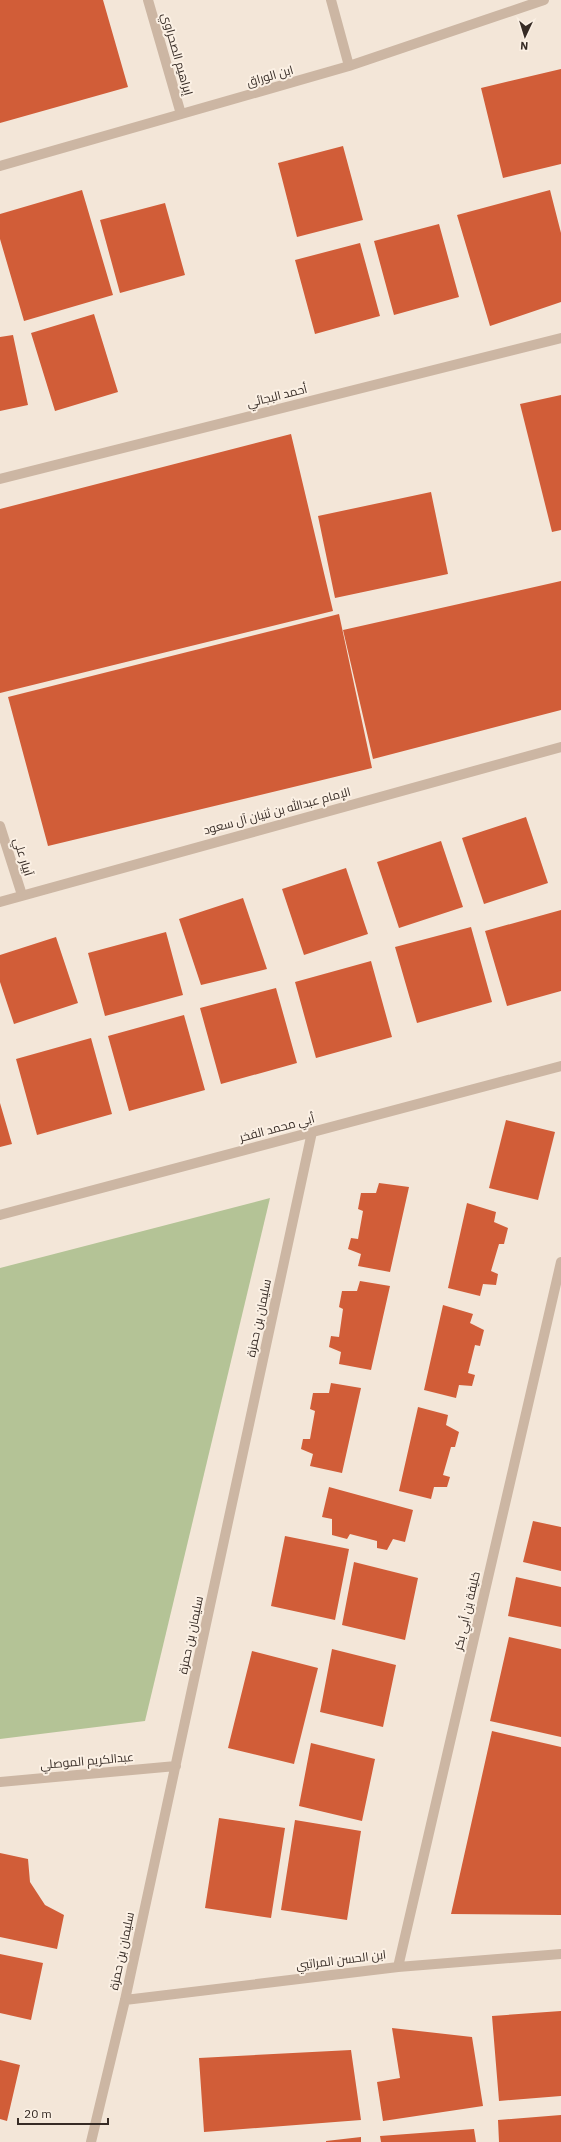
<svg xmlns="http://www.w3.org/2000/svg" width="561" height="2142" viewBox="0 0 561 2142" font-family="'IBM Plex Sans',Cairo,sans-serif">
  <rect width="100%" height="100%" fill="#f3e6d8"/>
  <!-- green -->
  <path fill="#b4c396" d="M 270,1198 L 145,1721 L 0,1739 L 0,1268 Z"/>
  <!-- building -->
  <path fill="#d15d38" d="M 0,0 L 103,0 L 128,87 L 0,123 Z
    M 561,69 L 561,164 L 503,178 L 481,88 Z
    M 343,146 L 363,220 L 297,237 L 278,163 Z
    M 82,190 L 113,295 L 24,321 L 0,239 L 0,214 Z
    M 550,190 L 561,233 L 561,302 L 490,326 L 457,215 Z
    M 165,203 L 185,275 L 120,293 L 100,220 Z
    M 439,224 L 459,297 L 394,315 L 374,241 Z
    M 360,243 L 380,316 L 315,334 L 295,260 Z
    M 94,314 L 118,392 L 55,411 L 31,333 Z
    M 13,335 L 28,405 L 0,411 L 0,337 Z
    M 561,395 L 561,530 L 552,532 L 520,404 Z
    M 291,434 L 333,611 L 0,693 L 0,509 Z
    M 431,492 L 448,574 L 335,598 L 318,516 Z
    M 561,581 L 561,710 L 373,759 L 343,630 Z
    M 339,614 L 372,768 L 48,846 L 8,697 Z
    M 526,817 L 548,883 L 484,904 L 462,838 Z
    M 441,841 L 463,907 L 399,928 L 377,862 Z
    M 346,868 L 368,934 L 304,955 L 282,889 Z
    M 243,898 L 267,969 L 201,985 L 179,919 Z
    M 561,910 L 561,991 L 507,1006 L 485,931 Z
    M 471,927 L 492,1002 L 417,1023 L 395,947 Z
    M 166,932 L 183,995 L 105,1016 L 88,953 Z
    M 56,937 L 78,1003 L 14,1024 L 0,982 L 0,955 Z
    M 371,961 L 392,1037 L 316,1058 L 295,982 Z
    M 276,988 L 297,1063 L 221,1084 L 200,1008 Z
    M 184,1015 L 205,1090 L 129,1111 L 108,1036 Z
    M 91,1038 L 112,1114 L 37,1135 L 16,1059 Z
    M 0,1103 L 12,1144 L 0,1147 Z
    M 506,1120 L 555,1132 L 538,1200 L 489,1188 Z
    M 379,1183 L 409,1187 L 390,1272 L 358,1266 L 361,1254 L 348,1249 L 351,1238 L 358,1239 L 363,1211 L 358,1209 L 361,1193 L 376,1193 Z
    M 467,1203 L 496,1212 L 494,1222 L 508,1228 L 504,1244 L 499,1244 L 491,1271 L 498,1274 L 496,1285 L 483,1284 L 480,1296 L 448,1288 Z
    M 360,1281 L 390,1286 L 371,1370 L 339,1364 L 341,1352 L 329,1347 L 331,1336 L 339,1337 L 343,1309 L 339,1307 L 342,1291 L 357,1291 Z
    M 443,1305 L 473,1314 L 470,1323 L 484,1330 L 480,1346 L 475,1345 L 468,1373 L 475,1375 L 472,1386 L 459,1385 L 456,1398 L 424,1390 Z
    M 331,1383 L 361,1388 L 342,1473 L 310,1466 L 313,1454 L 301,1449 L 303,1439 L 310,1439 L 315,1411 L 310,1409 L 313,1393 L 329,1393 Z
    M 418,1407 L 448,1415 L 446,1425 L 459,1432 L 455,1447 L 451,1447 L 443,1475 L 450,1477 L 447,1487 L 434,1487 L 431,1499 L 399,1491 Z
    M 329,1487 L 413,1510 L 405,1542 L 393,1539 L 387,1550 L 377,1548 L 377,1541 L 350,1534 L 347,1539 L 332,1535 L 332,1519 L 322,1517 Z
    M 533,1521 L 561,1527 L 561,1571 L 523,1562 Z
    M 285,1536 L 349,1549 L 335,1620 L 271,1606 Z
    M 354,1562 L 418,1578 L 405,1640 L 342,1625 Z
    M 516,1577 L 561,1587 L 561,1627 L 508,1616 Z
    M 509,1637 L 561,1649 L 561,1737 L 490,1721 Z
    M 332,1649 L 396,1665 L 383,1727 L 320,1712 Z
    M 252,1651 L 318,1668 L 294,1764 L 228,1748 Z
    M 492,1731 L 561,1747 L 561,1915 L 451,1914 Z
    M 311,1743 L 375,1759 L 362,1821 L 299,1806 Z
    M 219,1818 L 285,1828 L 271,1918 L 205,1908 Z
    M 295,1820 L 361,1831 L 347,1920 L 281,1910 Z
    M 0,1853 L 28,1859 L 30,1882 L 45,1905 L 64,1915 L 57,1949 L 0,1937 Z
    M 0,1954 L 43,1963 L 31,2020 L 0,2013 Z
    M 561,2011 L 561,2096 L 499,2101 L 492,2016 Z
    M 392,2028 L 472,2037 L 483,2106 L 383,2121 L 377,2082 L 400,2078 Z
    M 351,2050 L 361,2120 L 204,2132 L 199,2058 Z
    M 0,2060 L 20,2065 L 7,2121 L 0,2119 Z
    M 561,2115 L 561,2142 L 499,2142 L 498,2120 Z
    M 474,2129 L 476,2142 L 381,2142 L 380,2136 Z
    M 361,2137 L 361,2142 L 326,2142 L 326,2141 Z"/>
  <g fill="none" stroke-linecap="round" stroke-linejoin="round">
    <!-- minor -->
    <path stroke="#ccb6a3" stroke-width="10" d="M 148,0 L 181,114
      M 331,0 L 349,66
      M 0,166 L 349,66 L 544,0
      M 0,479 L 561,338
      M 0,826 L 22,895
      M 0,902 L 561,747
      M 0,1215 L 561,1066
      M 0,1782 L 176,1766
      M 398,1967 L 561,1262
      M 125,2000 L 398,1967 L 561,1954
      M 91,2142 L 125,2000 L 312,1132"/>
  </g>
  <g text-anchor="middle" stroke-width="4" stroke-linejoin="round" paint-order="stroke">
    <!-- street labels -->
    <g font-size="12" fill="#362b25" stroke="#fbf0e4">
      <text transform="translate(177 54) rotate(74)" y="4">إبراهيم الصحراوي</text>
      <text transform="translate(270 76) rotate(-16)" y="4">ابن الوراق</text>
      <text transform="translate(277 396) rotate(-14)" y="4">أحمد البجائي</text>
      <text transform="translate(277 811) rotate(-15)" y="4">الإمام عبدالله بن ثنيان آل سعود</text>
      <text transform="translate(23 857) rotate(73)" y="4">آبيار علي</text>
      <text transform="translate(277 1128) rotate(-15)" y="4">أبي محمد الفخر</text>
      <text transform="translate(259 1318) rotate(-78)" y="4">سليمان بن حمزة</text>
      <text transform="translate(467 1611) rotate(-77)" y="4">خليفة بن أبي بكر</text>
      <text transform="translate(191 1635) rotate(-78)" y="4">سليمان بن حمزة</text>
      <text transform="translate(87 1761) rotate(-5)" y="4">عبدالكريم الموصلي</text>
      <text transform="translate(122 1951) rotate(-78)" y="4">سليمان بن حمزة</text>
      <text transform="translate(341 1960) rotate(-7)" y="4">ابن الحسن المراتبي</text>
    </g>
  </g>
  <!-- north arrow -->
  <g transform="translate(525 36) rotate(184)" stroke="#fbf0e4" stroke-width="3" paint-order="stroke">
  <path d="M0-3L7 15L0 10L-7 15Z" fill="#362b25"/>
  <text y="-6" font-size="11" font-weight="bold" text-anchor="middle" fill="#362b25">N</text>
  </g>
  <!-- scale -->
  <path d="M18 2118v6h90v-6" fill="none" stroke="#362b25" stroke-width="2"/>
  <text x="24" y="2118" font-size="12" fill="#362b25" stroke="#fbf0e4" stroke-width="3" paint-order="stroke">20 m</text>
</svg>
